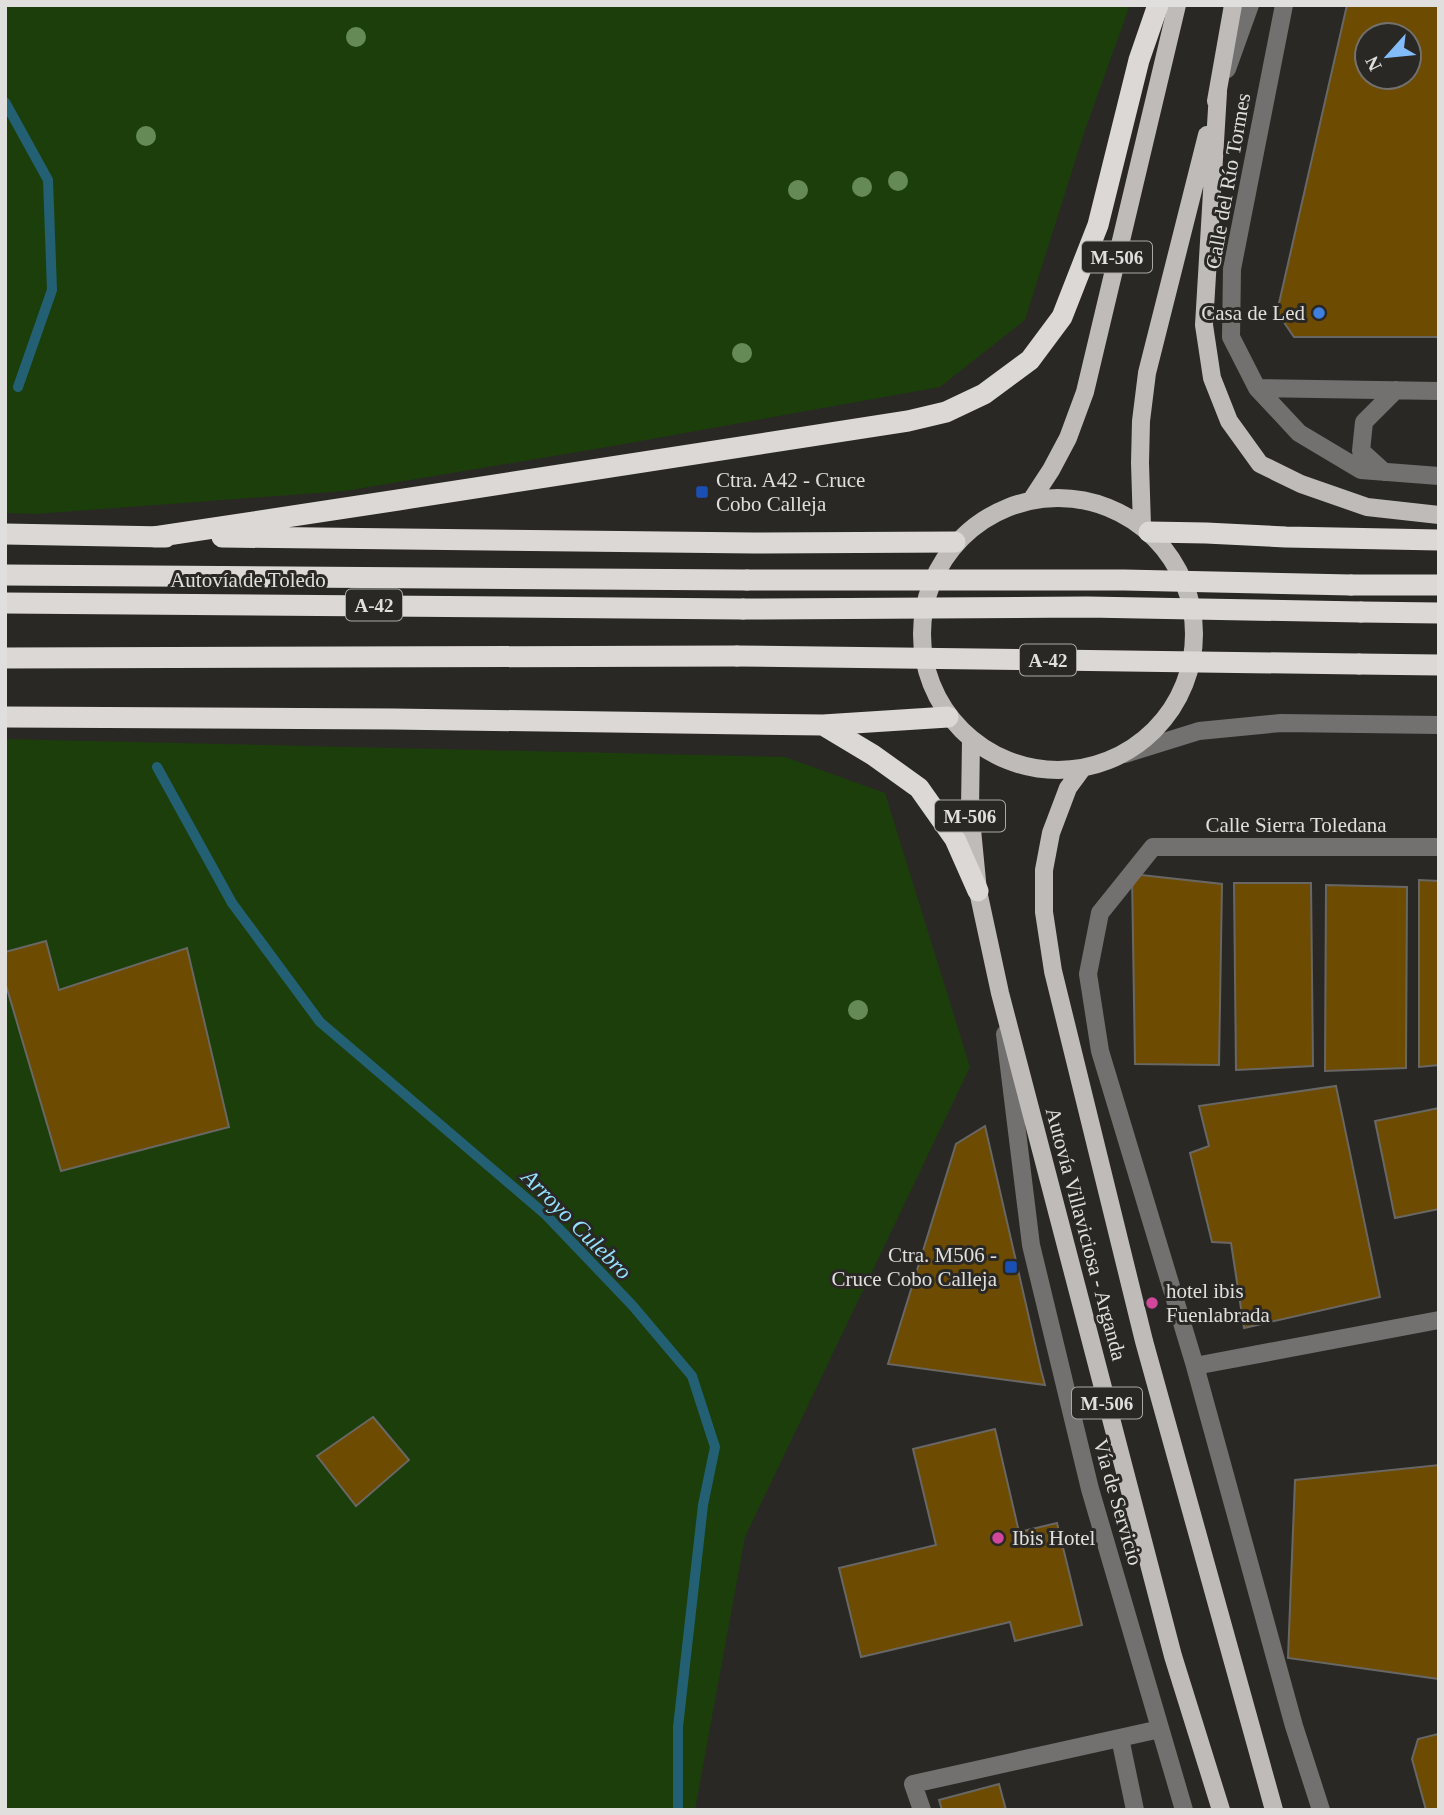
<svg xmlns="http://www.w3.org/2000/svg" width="1444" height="1815" viewBox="0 0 1444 1815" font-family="Georgia,serif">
  <rect width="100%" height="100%" fill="#2a2825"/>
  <!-- green -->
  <path fill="#1b3e0b" d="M 5,5 L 1130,5 L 1084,133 L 1025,320 L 940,387 L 613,446 L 345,491 L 35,514 L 5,513 Z
    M 5,739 L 785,757 L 885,793 L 970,1067 L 745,1537 L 695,1810 L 5,1810 Z"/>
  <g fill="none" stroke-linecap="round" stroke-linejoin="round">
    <!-- stream -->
    <path stroke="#246074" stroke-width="10" d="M 5,102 L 48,180 L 52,290 L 18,387
      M 157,767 L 232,903 L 320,1022 L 546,1215 L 632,1305 L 692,1376 L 715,1447 L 703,1505 L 678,1727 L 678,1810"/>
  </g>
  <!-- building -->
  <path fill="#6d4b00" stroke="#696764" stroke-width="2" fill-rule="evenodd" d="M 1347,5 L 1439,5 L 1439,337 L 1294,337 L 1277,312 ZM 1367,35 L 1409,35 L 1409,77 L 1367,77 Z
    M 1132,874 L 1222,884 L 1219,1065 L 1135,1064 Z
    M 1419,880 L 1439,881 L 1439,1065 L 1419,1067 Z
    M 1234,883 L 1311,883 L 1313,1066 L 1236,1070 Z
    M 1326,885 L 1407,887 L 1406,1068 L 1325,1071 Z
    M 46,941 L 59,990 L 187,948 L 229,1127 L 61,1171 L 5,982 L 5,952 Z
    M 1336,1086 L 1380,1297 L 1244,1328 L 1231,1243 L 1212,1242 L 1190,1153 L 1209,1146 L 1199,1106 Z
    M 1439,1108 L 1439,1209 L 1395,1218 L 1375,1121 Z
    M 985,1126 L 1041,1370 L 1045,1385 L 888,1364 L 956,1144 Z
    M 373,1417 L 409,1460 L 356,1506 L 317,1456 Z
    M 995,1429 L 1019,1532 L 1057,1523 L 1082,1625 L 1015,1641 L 1010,1622 L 861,1657 L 839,1568 L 936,1545 L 913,1449 Z
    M 1439,1465 L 1439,1679 L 1288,1658 L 1295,1480 Z
    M 1438,1734 L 1439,1810 L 1426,1810 L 1412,1759 L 1418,1739 Z
    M 999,1784 L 1006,1810 L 942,1810 L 939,1800 Z"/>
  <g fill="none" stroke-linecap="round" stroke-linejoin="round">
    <!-- minor -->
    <path stroke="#737170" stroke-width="18" d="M 1284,5 L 1232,269 L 1231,337 L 1257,388 L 1299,433 L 1361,470 L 1439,476
      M 1227,69 L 1250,5
      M 1257,388 L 1439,391
      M 1384,472 L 1361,451 L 1364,422 L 1396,390
      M 1125,754 L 1199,731 L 1281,723 L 1439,725
      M 1005,1034 L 1031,1245 L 1090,1489 L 1184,1810
      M 1195,1366 L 1439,1320
      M 1120,1738 L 1135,1810
      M 922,1810 L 913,1784 L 1160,1729
      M 1321,1810 L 1294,1726 L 1195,1366 L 1100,1051 L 1088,974 L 1100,913 L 1153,847 L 1439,847"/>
    <!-- major -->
    <path stroke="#bebbb9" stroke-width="18" d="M 1218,92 L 1204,325 L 1212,378 L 1229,421 L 1260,464 L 1301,484 L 1367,507 L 1439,515
      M 1216,101 L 1233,5
      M922 634a136 136 0 1 1 272 0a136 136 0 1 1-272 0Z
      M 1032,499 L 1051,470 L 1068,438 L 1085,392 L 1177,5
      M 1142,526 L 1140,463 L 1141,421 L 1147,373 L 1207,135
      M 971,740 L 970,809 L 978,891 L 1000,993 L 1173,1656 L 1221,1810
      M 1082,769 L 1068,788 L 1051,833 L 1044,870 L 1044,912 L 1053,971 L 1144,1341 L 1274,1810"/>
    <!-- highway -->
    <path stroke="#dcd8d5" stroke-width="21" d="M 1149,532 L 1206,533 L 1286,537 L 1439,540
      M 5,534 L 166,537
      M 154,537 L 398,500 L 908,421 L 946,412 L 984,394 L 1030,360 L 1062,317 L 1098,225 L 1139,60 L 1158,5
      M 222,537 L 754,543 L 955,542
      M 5,575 L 747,580
      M 1351,585 L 1439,585
      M 5,603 L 743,609
      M 1361,612 L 1439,613
      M 5,658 L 737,656
      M 1359,664 L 1439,665
      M 5,717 L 393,719 L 823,725 L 948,717
      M 823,725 L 873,755 L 919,788 L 955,839 L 978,891"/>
    <!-- highway-bridge -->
    <path stroke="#dcd8d5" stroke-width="21" d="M 747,580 L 1124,580 L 1351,585
      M 743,609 L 1087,607 L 1361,612
      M 737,656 L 1359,664"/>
  </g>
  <!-- trees -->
  <g fill="#658a55">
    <circle cx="356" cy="37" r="10"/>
    <circle cx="146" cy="136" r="10"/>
    <circle cx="898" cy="181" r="10"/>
    <circle cx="862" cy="187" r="10"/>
    <circle cx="798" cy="190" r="10"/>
    <circle cx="742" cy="353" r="10"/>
    <circle cx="858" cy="1010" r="10"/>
  </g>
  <!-- markers -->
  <circle fill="#3f7fe0" stroke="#2a2825" stroke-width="2.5" cx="1319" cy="313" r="7"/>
  <g fill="#1a4fb4" stroke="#2a2825" stroke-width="2.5">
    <rect x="695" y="485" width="14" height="14" rx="3.5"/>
    <rect x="1004" y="1260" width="14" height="14" rx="3.5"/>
  </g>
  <g fill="#d1479c" stroke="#2a2825" stroke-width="2.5">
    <circle cx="1152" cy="1303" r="7"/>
    <circle cx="998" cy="1538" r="7"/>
  </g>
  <g text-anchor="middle" stroke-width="6" stroke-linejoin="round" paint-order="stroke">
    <!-- shield labels -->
    <g fill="#2a2825" stroke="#a9a8a6" stroke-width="2">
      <rect x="1082" y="241.5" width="70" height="31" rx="5"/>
      <rect x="346" y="589.5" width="56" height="31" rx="5"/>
      <rect x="1020" y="644.5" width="56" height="31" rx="5"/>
      <rect x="935" y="800.5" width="70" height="31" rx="5"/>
      <rect x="1072" y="1387.5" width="70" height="31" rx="5"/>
    </g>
    <g font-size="19" font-weight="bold" fill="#e0dfdd">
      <text x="1117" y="264">M-506</text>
      <text x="374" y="612">A-42</text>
      <text x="1048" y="667">A-42</text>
      <text x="970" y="823">M-506</text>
      <text x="1107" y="1410">M-506</text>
    </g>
    <!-- street labels -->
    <g font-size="21" fill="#e0dfdd" stroke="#2a2825">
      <text transform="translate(1228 181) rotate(-80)" y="7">Calle del Río Tormes</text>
      <text x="248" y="587">Autovía de Toledo</text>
      <text x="1296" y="832">Calle Sierra Toledana</text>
      <text transform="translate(1086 1234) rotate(75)" y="7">Autovía Villaviciosa - Arganda</text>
      <text transform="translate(1118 1502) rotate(74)" y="7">Vía de Servicio</text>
    </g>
    <!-- poi labels -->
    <g font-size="21" fill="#e0dfdd" stroke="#2a2825" text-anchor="start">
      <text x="1305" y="320" text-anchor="end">Casa de Led</text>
      <text x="716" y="487">Ctra. A42 - Cruce<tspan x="716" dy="24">Cobo Calleja</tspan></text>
      <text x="997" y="1262" text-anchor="end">Ctra. M506 -<tspan x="997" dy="24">Cruce Cobo Calleja</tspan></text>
      <text x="1166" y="1298">hotel ibis<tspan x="1166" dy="24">Fuenlabrada</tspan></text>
      <text x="1012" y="1545">Ibis Hotel</text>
    </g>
    <!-- water labels -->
    <g font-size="23" font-style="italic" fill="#93e2ff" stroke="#2a2825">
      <text transform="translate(577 1224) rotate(45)" y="8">Arroyo Culebro</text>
    </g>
  </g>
  <!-- border -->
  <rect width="1444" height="1815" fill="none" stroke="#e0dfdd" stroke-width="14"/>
  <!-- north arrow -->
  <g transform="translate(1388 56) rotate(243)"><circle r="33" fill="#2a2825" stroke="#73716f" stroke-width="2"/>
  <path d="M0-5L12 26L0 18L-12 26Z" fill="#82bcfa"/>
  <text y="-10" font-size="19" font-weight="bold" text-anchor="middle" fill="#e0dfdd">N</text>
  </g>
</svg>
